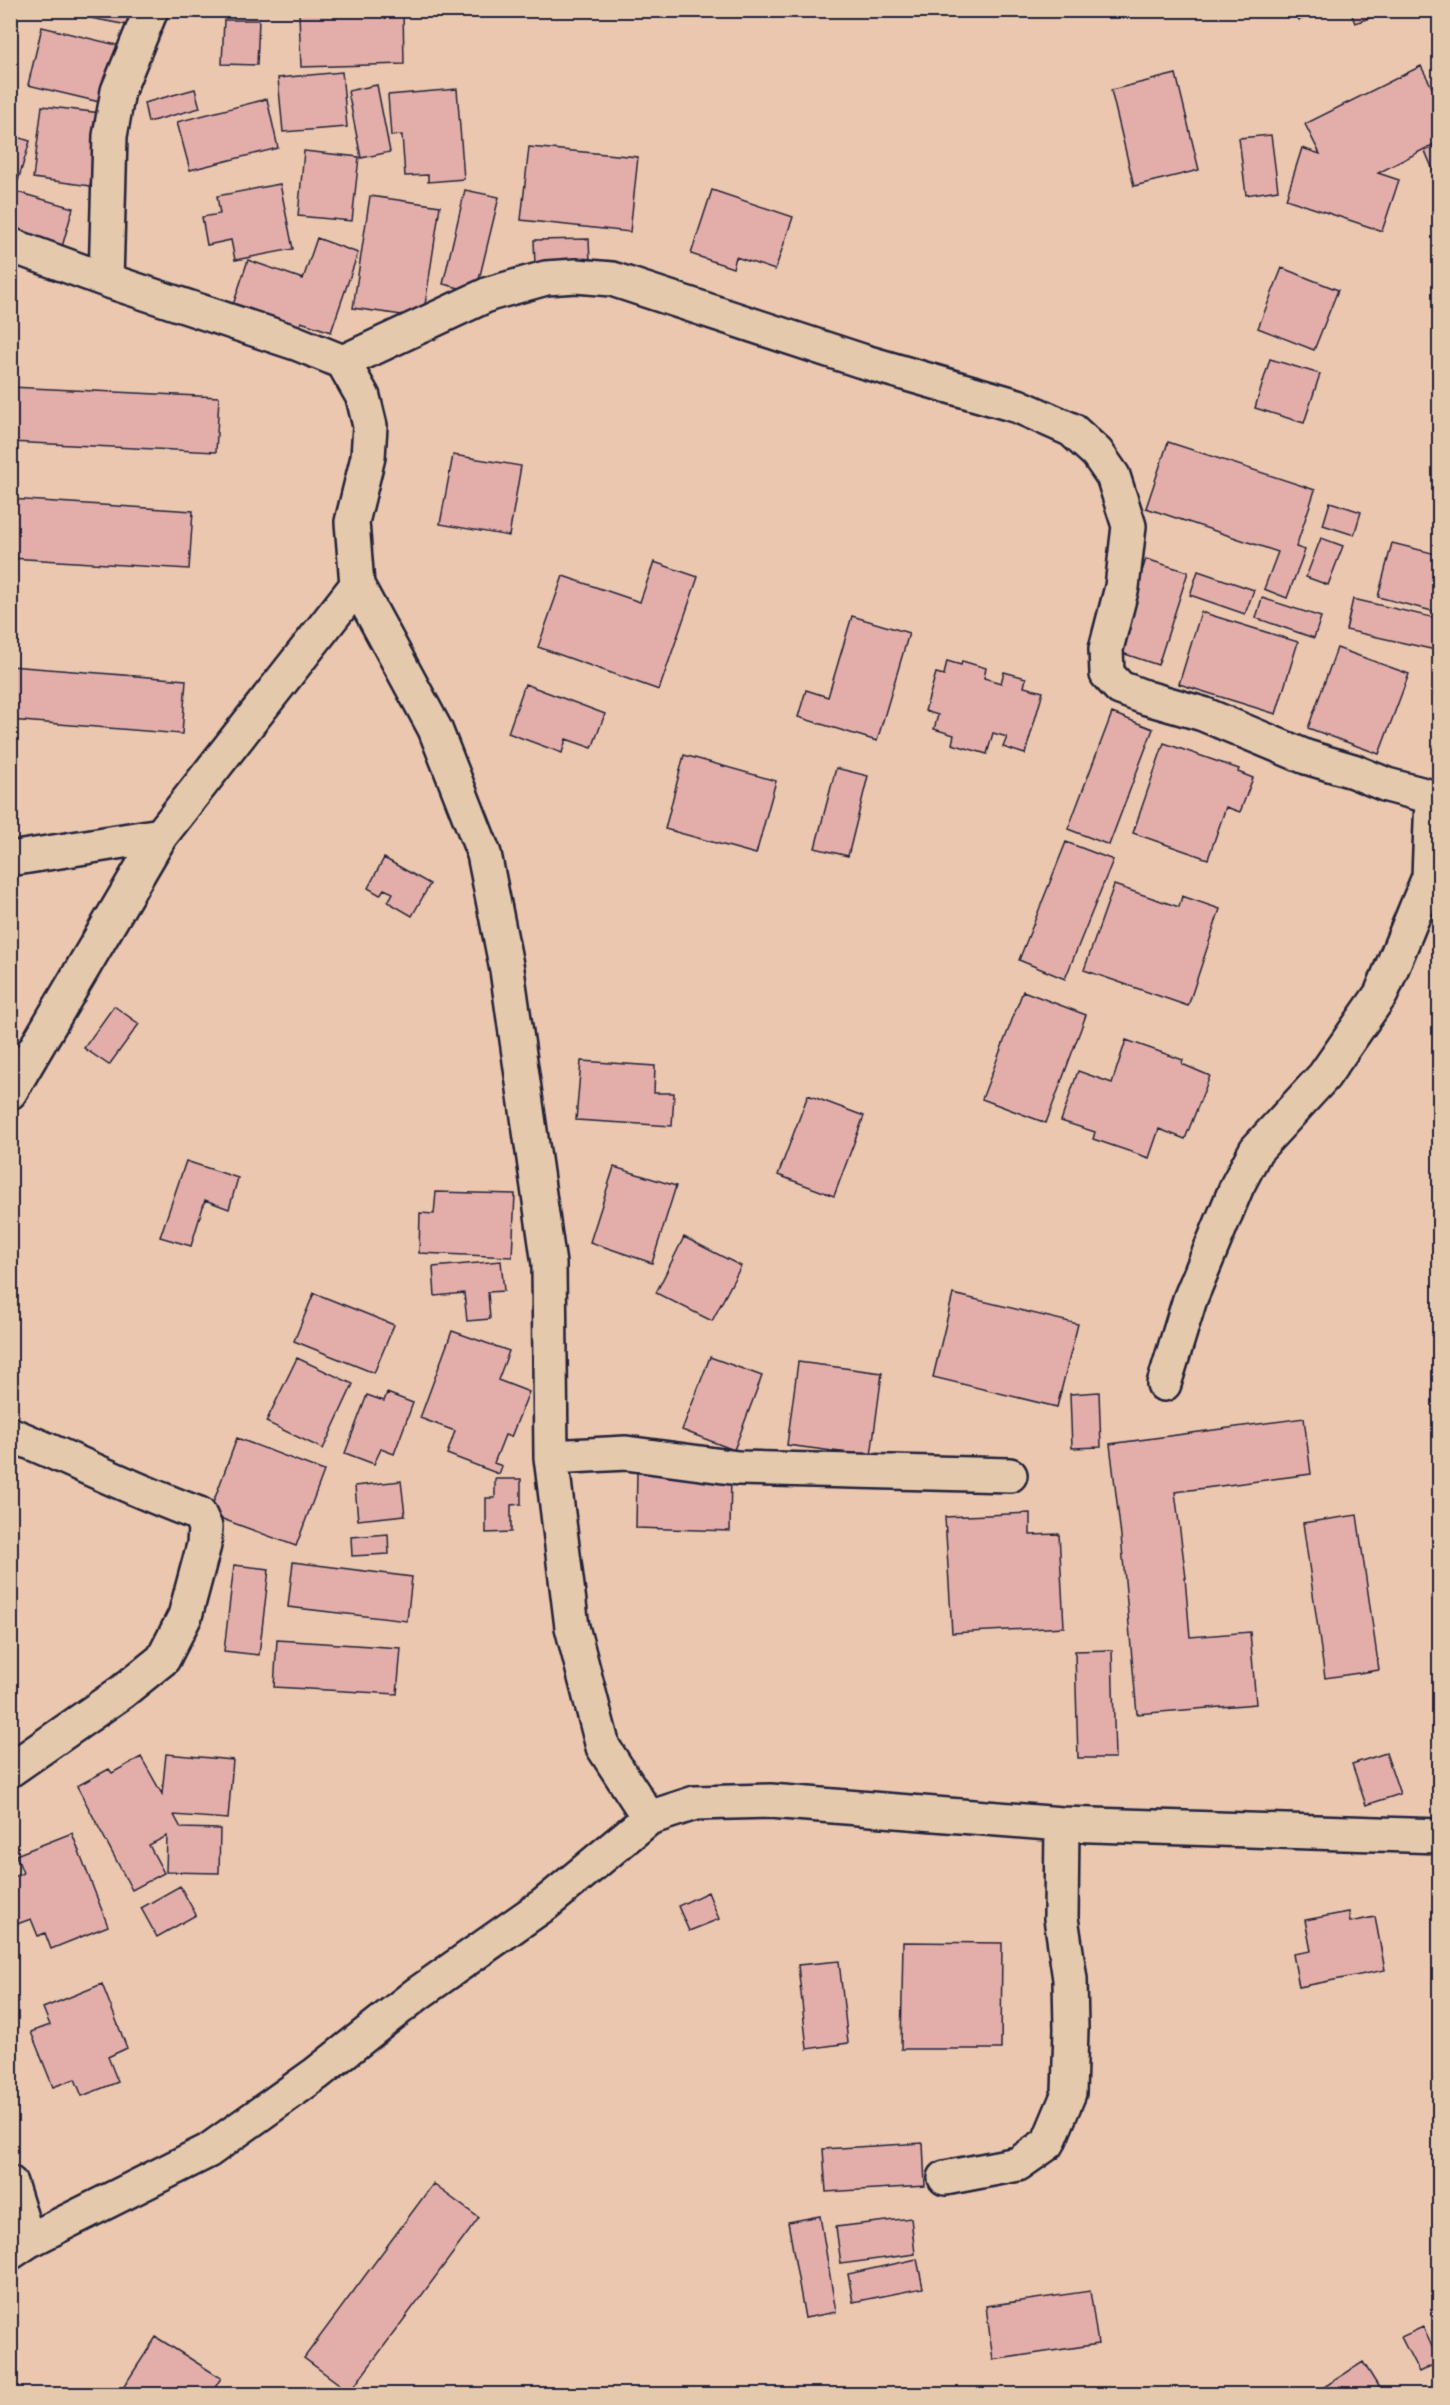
<svg xmlns="http://www.w3.org/2000/svg" width="1450" height="2405" viewBox="0 0 1450 2405" font-family="Mali,sans-serif">
  <rect width="100%" height="100%" fill="#eac7ae"/>
  <filter id="ink" filterUnits="userSpaceOnUse"><feTurbulence type="fractalNoise" baseFrequency=".0167" numOctaves="2"/><feDisplacementMap in="SourceGraphic" scale="12" xChannelSelector="R" yChannelSelector="G"/><feConvolveMatrix kernelMatrix="1 2 1 2 8 2 1 2 1" color-interpolation-filters="sRGB"/></filter>
  <g filter="url(#ink)">
    <!-- building -->
    <path fill="#e3aea9" stroke="#22223b" stroke-width="1.5" d="M 60,10 L 135,10 L 133,26 L 59,12 Z
      M 339,10 L 403,10 L 404,64 L 301,67 L 299,13 Z
      M 1296,10 L 1326,10 L 1299,20 Z
      M 1350,10 L 1392,10 L 1355,23 Z
      M 224,20 L 259,20 L 257,65 L 222,64 Z
      M 42,27 L 121,46 L 108,104 L 28,85 Z
      M 1421,66 L 1440,103 L 1440,141 L 1378,173 L 1399,180 L 1382,231 L 1286,199 L 1302,148 L 1320,154 L 1305,124 Z
      M 342,72 L 347,127 L 283,132 L 278,78 Z
      M 1176,74 L 1199,170 L 1134,186 L 1111,90 Z
      M 377,85 L 390,152 L 361,158 L 348,91 Z
      M 195,89 L 200,108 L 148,122 L 144,103 Z
      M 457,89 L 464,179 L 428,182 L 428,175 L 405,176 L 402,135 L 391,136 L 388,95 Z
      M 267,99 L 278,148 L 190,170 L 177,122 Z
      M 42,106 L 101,113 L 90,186 L 33,178 Z
      M 10,135 L 30,141 L 17,184 L 10,182 Z
      M 1271,135 L 1278,190 L 1246,195 L 1239,138 Z
      M 1440,144 L 1440,186 L 1425,151 Z
      M 529,147 L 638,157 L 630,232 L 521,220 Z
      M 304,151 L 359,157 L 352,221 L 298,216 Z
      M 280,184 L 293,249 L 235,260 L 231,240 L 207,245 L 202,217 L 220,214 L 217,196 Z
      M 10,190 L 73,208 L 62,247 L 10,232 Z
      M 465,190 L 499,197 L 476,292 L 443,284 Z
      M 712,190 L 793,217 L 775,270 L 736,257 L 733,268 L 691,254 Z
      M 370,196 L 440,206 L 423,318 L 353,308 Z
      M 317,238 L 358,253 L 331,332 L 301,322 L 298,331 L 232,308 L 248,260 L 303,279 Z
      M 589,239 L 590,263 L 535,265 L 534,240 Z
      M 1282,268 L 1338,290 L 1314,350 L 1258,328 Z
      M 1270,359 L 1320,374 L 1304,423 L 1255,408 Z
      M 10,387 L 219,397 L 216,452 L 10,442 Z
      M 1168,442 L 1315,490 L 1296,547 L 1305,550 L 1287,598 L 1264,589 L 1278,552 L 1146,508 Z
      M 453,455 L 521,466 L 509,536 L 440,524 Z
      M 10,499 L 193,511 L 189,569 L 10,558 Z
      M 1330,502 L 1361,512 L 1354,535 L 1323,525 Z
      M 1321,538 L 1343,546 L 1328,585 L 1306,577 Z
      M 1392,543 L 1440,555 L 1440,613 L 1378,597 Z
      M 1146,559 L 1188,572 L 1158,665 L 1116,651 Z
      M 654,562 L 698,577 L 659,690 L 538,647 L 563,576 L 640,602 Z
      M 1198,571 L 1254,590 L 1245,614 L 1190,595 Z
      M 1262,598 L 1321,617 L 1314,638 L 1256,618 Z
      M 1353,599 L 1440,619 L 1440,651 L 1346,630 Z
      M 1201,612 L 1298,642 L 1276,714 L 1179,684 Z
      M 852,616 L 909,633 L 877,741 L 798,717 L 806,690 L 828,697 Z
      M 1337,648 L 1409,674 L 1379,754 L 1308,728 Z
      M 947,661 L 961,665 L 962,661 L 986,668 L 984,678 L 1001,683 L 1004,672 L 1026,678 L 1024,687 L 1043,692 L 1025,754 L 1003,747 L 1007,737 L 993,733 L 987,754 L 952,744 L 954,735 L 934,729 L 938,715 L 925,711 L 936,673 L 944,675 Z
      M 10,666 L 186,680 L 182,734 L 10,720 Z
      M 525,684 L 605,714 L 592,748 L 566,739 L 562,753 L 508,733 Z
      M 1112,713 L 1153,729 L 1109,845 L 1068,829 Z
      M 1164,743 L 1239,769 L 1238,772 L 1253,778 L 1240,812 L 1226,807 L 1208,859 L 1133,833 Z
      M 684,755 L 776,781 L 756,854 L 665,829 Z
      M 836,768 L 868,776 L 848,856 L 815,848 Z
      M 1066,842 L 1113,860 L 1065,979 L 1019,960 Z
      M 384,858 L 430,884 L 412,916 L 388,902 L 393,893 L 384,889 L 380,895 L 368,888 Z
      M 1114,885 L 1179,907 L 1182,896 L 1220,909 L 1188,1006 L 1084,970 Z
      M 1023,991 L 1086,1015 L 1046,1123 L 982,1099 Z
      M 114,1006 L 139,1024 L 109,1065 L 84,1048 Z
      M 1126,1040 L 1183,1060 L 1182,1064 L 1210,1076 L 1185,1139 L 1159,1129 L 1149,1158 L 1093,1139 L 1095,1132 L 1061,1121 L 1078,1071 L 1112,1083 Z
      M 581,1061 L 655,1066 L 654,1093 L 674,1093 L 672,1126 L 576,1120 Z
      M 808,1095 L 864,1116 L 834,1196 L 778,1175 Z
      M 186,1161 L 238,1178 L 229,1209 L 205,1200 L 191,1246 L 160,1237 Z
      M 614,1167 L 676,1186 L 652,1263 L 590,1242 Z
      M 436,1192 L 515,1194 L 512,1257 L 419,1253 L 420,1213 L 434,1214 Z
      M 684,1237 L 741,1266 L 712,1321 L 656,1293 Z
      M 501,1261 L 504,1291 L 488,1292 L 490,1319 L 467,1321 L 464,1293 L 435,1296 L 433,1267 Z
      M 314,1293 L 394,1325 L 374,1373 L 294,1341 Z
      M 953,1294 L 1078,1324 L 1057,1407 L 933,1377 Z
      M 452,1331 L 509,1351 L 498,1380 L 529,1392 L 511,1437 L 505,1435 L 494,1463 L 502,1466 L 499,1474 L 447,1454 L 455,1431 L 420,1418 Z
      M 710,1357 L 762,1376 L 734,1450 L 682,1430 Z
      M 297,1358 L 353,1384 L 323,1449 L 266,1422 Z
      M 798,1362 L 882,1373 L 871,1456 L 787,1445 Z
      M 1099,1392 L 1101,1447 L 1072,1448 L 1070,1394 Z
      M 387,1393 L 413,1403 L 394,1454 L 381,1449 L 374,1464 L 345,1453 L 367,1395 L 384,1401 Z
      M 1304,1418 L 1311,1474 L 1175,1492 L 1186,1578 L 1185,1578 L 1190,1637 L 1250,1632 L 1256,1704 L 1137,1714 L 1121,1536 L 1110,1444 Z
      M 237,1438 L 324,1471 L 296,1546 L 209,1514 Z
      M 637,1471 L 731,1472 L 730,1531 L 636,1528 Z
      M 495,1479 L 521,1479 L 521,1504 L 511,1505 L 511,1532 L 486,1533 L 486,1498 L 495,1498 Z
      M 401,1481 L 405,1515 L 358,1520 L 355,1486 Z
      M 1030,1513 L 1030,1535 L 1059,1534 L 1064,1627 L 952,1633 L 945,1517 Z
      M 1357,1515 L 1379,1670 L 1325,1678 L 1303,1523 Z
      M 388,1534 L 389,1554 L 352,1556 L 351,1537 Z
      M 293,1562 L 412,1577 L 407,1621 L 288,1607 Z
      M 234,1565 L 269,1569 L 259,1655 L 224,1651 Z
      M 277,1640 L 401,1648 L 397,1694 L 274,1687 Z
      M 1112,1650 L 1115,1758 L 1078,1758 L 1075,1651 Z
      M 1386,1753 L 1400,1794 L 1366,1805 L 1352,1764 Z
      M 166,1754 L 233,1760 L 228,1819 L 174,1815 L 181,1828 L 220,1829 L 219,1873 L 166,1872 L 167,1836 L 149,1845 L 164,1873 L 132,1890 L 77,1786 L 109,1769 L 112,1773 L 141,1757 L 162,1794 Z
      M 72,1833 L 108,1926 L 51,1949 L 45,1933 L 38,1936 L 31,1919 L 17,1924 L 10,1907 L 10,1878 L 23,1873 L 16,1855 Z
      M 180,1886 L 196,1915 L 157,1937 L 141,1908 Z
      M 708,1892 L 719,1919 L 689,1931 L 678,1906 Z
      M 1349,1912 L 1350,1922 L 1375,1917 L 1385,1970 L 1299,1987 L 1293,1954 L 1311,1951 L 1305,1920 Z
      M 903,1942 L 1002,1943 L 1001,2049 L 901,2049 Z
      M 839,1961 L 848,2043 L 807,2049 L 798,1965 Z
      M 102,1984 L 127,2048 L 108,2057 L 118,2082 L 82,2096 L 75,2079 L 53,2087 L 31,2032 L 50,2025 L 43,2008 Z
      M 923,2143 L 925,2186 L 826,2192 L 823,2149 Z
      M 433,2184 L 479,2218 L 350,2392 L 304,2358 Z
      M 820,2216 L 836,2312 L 805,2318 L 788,2222 Z
      M 911,2218 L 915,2254 L 841,2264 L 836,2227 Z
      M 917,2259 L 923,2288 L 853,2302 L 848,2274 Z
      M 1090,2291 L 1098,2344 L 993,2360 L 986,2306 Z
      M 1423,2327 L 1439,2362 L 1419,2372 L 1401,2337 Z
      M 156,2337 L 221,2378 L 211,2394 L 119,2394 Z
      M 1363,2362 L 1383,2394 L 1328,2394 L 1324,2387 Z"/>
    <g fill="none" stroke-linecap="round" stroke-linejoin="round">
      <!-- street casing -->
      <g stroke="#22223b" stroke-width="38">
        <path id="street" d="M 10,245 L 106,280 L 296,343 L 343,362 L 363,397 L 370,426 L 368,457 L 352,522 L 357,585 L 435,729 L 484,854 L 507,970 L 549,1264 L 551,1457 L 572,1627 L 603,1747 L 649,1818
          M 106,280 L 110,136 L 118,91 L 151,10
          M 343,362 L 489,294 L 546,278 L 576,276 L 612,279 L 862,361 L 1018,406 L 1072,430 L 1097,453 L 1113,476 L 1129,526 L 1122,587 L 1106,649 L 1107,674 L 1120,688 L 1147,698 L 1203,714 L 1306,757 L 1353,771 L 1387,785 L 1440,799
          M 10,859 L 161,835
          M 10,1092 L 161,835 L 357,585
          M 1164,1384 L 1190,1299 L 1237,1186 L 1256,1150 L 1324,1076 L 1381,994 L 1429,877 L 1432,797
          M 10,1434 C 74,1460 135,1491 199,1514 L 205,1527 L 204,1545 L 185,1616 L 163,1659 L 122,1692 L 10,1770
          M 551,1457 L 626,1453 L 738,1468 L 1010,1475
          M 945,2178 L 1018,2164 L 1048,2143 L 1069,2093 L 1071,2029 L 1070,1979 L 1061,1918 L 1062,1824
          M 10,2183 L 28,2241
          M 10,2253 L 28,2241 L 208,2151 L 316,2074 L 417,1994 L 545,1904 L 649,1818 L 695,1803 L 770,1801 L 1062,1824 L 1440,1836"/>
      </g>
      <!-- street -->
      <use href="#street" stroke="#e5c9ac" stroke-width="33"/>
    </g>
  </g>
  <!-- margin -->
  <rect width="1450" height="2405" fill="none" stroke="#e5c9ac" stroke-width="36"/>
  <rect x="18" y="18" width="1414" height="2369" fill="none" stroke="#22223b" stroke-width="2" filter="url(#ink)"/>
</svg>
